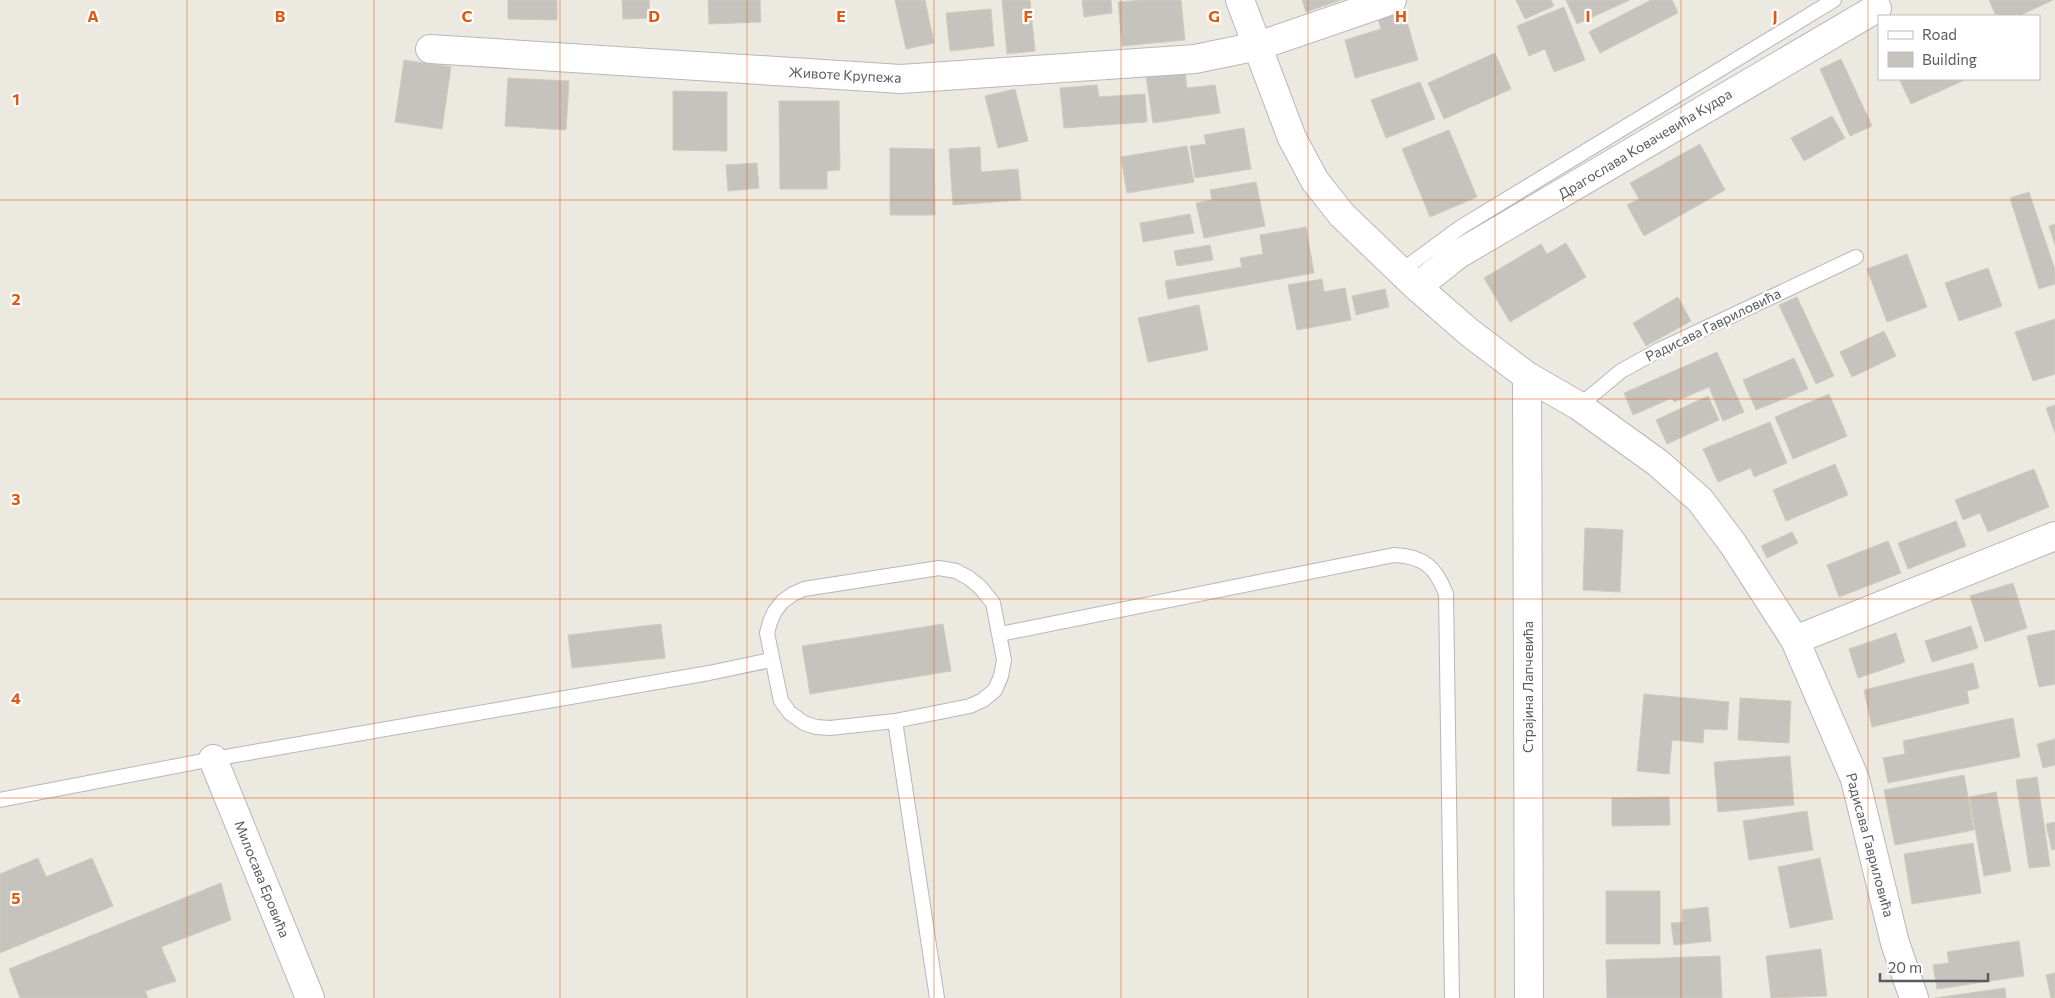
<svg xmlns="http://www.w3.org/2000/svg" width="2055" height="998" viewBox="0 0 2055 998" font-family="Commissioner,sans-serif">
  <rect width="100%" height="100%" fill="#ebe9e0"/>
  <!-- building -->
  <path fill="#c6c3be" stroke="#cfcbbf" d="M 508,0 L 557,0 L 557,20 L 508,19 Z
    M 622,0 L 649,0 L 650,18 L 623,19 Z
    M 708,0 L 760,0 L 761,22 L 709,24 Z
    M 895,0 L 925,0 L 934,43 L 906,49 Z
    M 1002,0 L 1030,0 L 1035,51 L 1007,54 Z
    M 1082,0 L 1111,0 L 1112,13 L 1084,17 Z
    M 1143,0 L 1181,0 L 1185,40 L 1122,46 L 1118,2 Z
    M 1302,0 L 1341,0 L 1306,12 Z
    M 1516,0 L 1551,0 L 1554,6 L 1525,19 Z
    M 1566,0 L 1630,0 L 1577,24 Z
    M 1651,0 L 1672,0 L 1678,13 L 1600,53 L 1589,32 Z
    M 1989,0 L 2053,0 L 2019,16 L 1996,16 Z
    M 1564,7 L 1585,60 L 1554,72 L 1545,49 L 1529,56 L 1517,26 Z
    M 991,9 L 994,46 L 950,51 L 946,13 Z
    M 1404,11 L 1418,60 L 1355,78 L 1345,40 L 1381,29 L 1378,19 Z
    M 1495,53 L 1511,89 L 1444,119 L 1428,83 Z
    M 1841,59 L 1872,126 L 1850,136 L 1820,69 Z
    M 404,60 L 451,67 L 442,129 L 395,122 Z
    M 1185,71 L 1187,88 L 1215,85 L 1220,113 L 1153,123 L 1146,76 Z
    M 508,78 L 569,81 L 566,130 L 505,126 Z
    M 1899,79 L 1967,79 L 1911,104 Z
    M 1420,82 L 1435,119 L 1386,138 L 1371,100 Z
    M 1097,85 L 1099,97 L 1145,94 L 1147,122 L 1064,128 L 1060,88 Z
    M 1015,89 L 1028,141 L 998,148 L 985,96 Z
    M 673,91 L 727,92 L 727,151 L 673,150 Z
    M 779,101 L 839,101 L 840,170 L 827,171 L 827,189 L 780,189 Z
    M 1832,116 L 1845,138 L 1804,161 L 1791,138 Z
    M 1244,128 L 1251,169 L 1195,178 L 1190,146 L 1206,144 L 1204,135 Z
    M 1449,130 L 1477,197 L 1430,217 L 1402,149 Z
    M 1700,144 L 1725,190 L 1644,236 L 1627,205 L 1639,199 L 1630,183 Z
    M 1187,146 L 1194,182 L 1127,193 L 1121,157 Z
    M 980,147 L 981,172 L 1018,169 L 1021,200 L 953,205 L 949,149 Z
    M 890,148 L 934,149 L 935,215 L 890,215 Z
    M 757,163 L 759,188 L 728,191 L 726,165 Z
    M 1256,182 L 1265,226 L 1204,238 L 1196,203 L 1212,200 L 1210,190 Z
    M 2029,192 L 2055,270 L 2055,284 L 2039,289 L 2010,198 Z
    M 1190,214 L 1194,233 L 1143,242 L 1140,223 Z
    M 2055,224 L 2055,245 L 2049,226 Z
    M 1306,227 L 1314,273 L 1168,299 L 1165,281 L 1242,267 L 1240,258 L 1263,254 L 1260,235 Z
    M 1566,243 L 1586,277 L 1510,322 L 1484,278 L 1541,244 L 1547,254 Z
    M 1210,245 L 1213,260 L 1177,266 L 1174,251 Z
    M 1907,254 L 1927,307 L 1887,322 L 1867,269 Z
    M 1988,268 L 2002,306 L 1959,321 L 1945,283 Z
    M 1322,279 L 1324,292 L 1345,288 L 1351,320 L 1297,330 L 1288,285 Z
    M 1385,289 L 1389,307 L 1356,315 L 1352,296 Z
    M 1678,297 L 1691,321 L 1646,346 L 1633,323 Z
    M 1797,297 L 1834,376 L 1816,384 L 1779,305 Z
    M 1199,305 L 1208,350 L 1148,362 L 1138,318 Z
    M 2055,319 L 2055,374 L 2033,381 L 2015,332 Z
    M 1884,331 L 1896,356 L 1852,377 L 1840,352 Z
    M 1717,352 L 1744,412 L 1723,421 L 1709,387 L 1674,402 L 1672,398 L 1633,415 L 1624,393 Z
    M 1794,358 L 1808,389 L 1756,410 L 1743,380 Z
    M 1829,394 L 1847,436 L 1793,459 L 1775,417 Z
    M 1708,396 L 1719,420 L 1667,444 L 1656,420 Z
    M 2055,405 L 2055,433 L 2046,408 Z
    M 1770,422 L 1787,463 L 1754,477 L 1751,468 L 1718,482 L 1703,449 Z
    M 1835,464 L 1848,495 L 1786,521 L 1773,490 Z
    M 2034,469 L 2049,507 L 1988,532 L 1980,513 L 1963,520 L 1955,500 Z
    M 1956,521 L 1966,546 L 1908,569 L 1898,543 Z
    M 1585,528 L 1623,530 L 1620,592 L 1583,590 Z
    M 1792,532 L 1798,543 L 1767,558 L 1761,546 Z
    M 1888,541 L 1901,573 L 1839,597 L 1827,565 Z
    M 2013,583 L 2027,628 L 1985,642 L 1970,596 Z
    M 661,624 L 665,658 L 572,668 L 568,635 Z
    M 943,624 L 951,671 L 810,694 L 802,646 Z
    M 1971,626 L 1978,648 L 1932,662 L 1925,641 Z
    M 2055,630 L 2055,684 L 2039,687 L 2027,636 Z
    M 1896,633 L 1905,662 L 1858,678 L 1849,649 Z
    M 1973,663 L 1979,688 L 1967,691 L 1969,703 L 1872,727 L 1864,690 Z
    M 1644,694 L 1729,702 L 1727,730 L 1704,729 L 1703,743 L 1672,740 L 1669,774 L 1637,771 Z
    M 1740,698 L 1791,701 L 1789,743 L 1738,740 Z
    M 2013,718 L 2020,757 L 1888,783 L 1883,758 L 1905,754 L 1903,741 Z
    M 2055,739 L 2055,765 L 2043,768 L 2037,744 Z
    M 1790,756 L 1794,805 L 1718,812 L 1714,762 Z
    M 1964,775 L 1974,830 L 1895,845 L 1884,790 Z
    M 2037,777 L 2050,866 L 2029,868 L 2016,780 Z
    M 1996,792 L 2011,871 L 1984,876 L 1969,797 Z
    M 1669,797 L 1670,825 L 1612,826 L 1612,798 Z
    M 1807,811 L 1813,850 L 1749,860 L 1743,821 Z
    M 2055,822 L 2055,849 L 2052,850 L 2046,824 Z
    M 1973,843 L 1981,893 L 1912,904 L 1904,854 Z
    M 38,858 L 46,877 L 92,858 L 113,906 L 0,953 L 0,874 Z
    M 1820,858 L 1833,919 L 1790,928 L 1778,867 Z
    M 221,883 L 231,920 L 161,947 L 176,981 L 145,991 L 148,998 L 20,998 L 9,969 Z
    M 1606,891 L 1660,891 L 1660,944 L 1606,944 Z
    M 1708,907 L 1711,941 L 1674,945 L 1671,923 L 1683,922 L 1682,910 Z
    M 2019,941 L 2024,976 L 1937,989 L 1933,965 L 1949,963 L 1947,952 Z
    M 1821,949 L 1827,996 L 1771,998 L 1766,956 Z
    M 1720,956 L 1722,998 L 1607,998 L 1606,960 Z
    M 2055,973 L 2055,998 L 2051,998 L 2046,975 Z
    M 2005,988 L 2006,998 L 1935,998 Z"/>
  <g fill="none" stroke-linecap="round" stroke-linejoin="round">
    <!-- lane casing -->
    <g stroke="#b6b7bc" stroke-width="16">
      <path id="lane" d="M 1401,271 L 1461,227 L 1834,0
        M 1579,406 L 1621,371 L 1659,350 L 1856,257
        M 939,568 L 956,571 L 969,578 L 980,587 L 993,603 L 1004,660 L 1001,676 L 995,690 L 983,700 L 970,706 L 895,721 L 830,728 L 816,727 L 804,723 L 790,713 L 781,701 L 767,633 L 770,622 L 775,611 L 783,601 L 793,594 L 804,589 Z
        M 1000,634 L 1394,555 C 1423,556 1436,567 1446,594 L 1452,998
        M 895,721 L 937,998
        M 0,800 L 213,759 L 709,673 L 771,660"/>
    </g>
    <!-- street casing -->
    <g stroke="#b6b7bc" stroke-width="30">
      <path id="street" d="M 1240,0 L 1292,138 L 1315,181 L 1342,215 L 1417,287 L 1470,333 L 1527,376 L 1579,406 L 1658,463 L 1700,500 L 1733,544 L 1795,640 L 1855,779 L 1895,943 L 1914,998
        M 430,49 L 901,79 L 1195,59 L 1258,46 L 1392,0
        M 1417,287 L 1457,255 L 1877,8
        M 1527,376 L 1529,998
        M 1795,640 L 2055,536
        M 213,759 L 310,998"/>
    </g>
    <!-- lane -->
    <use href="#lane" stroke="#fff" stroke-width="14"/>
    <!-- street -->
    <use href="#street" stroke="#fff" stroke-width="28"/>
  </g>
  <!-- grid -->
  <path fill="none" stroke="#e15910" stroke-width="1" stroke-opacity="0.55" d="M 187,0 L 187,998M 374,0 L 374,998M 560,0 L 560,998M 747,0 L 747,998M 934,0 L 934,998M 1121,0 L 1121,998M 1308,0 L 1308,998M 1495,0 L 1495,998M 1681,0 L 1681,998M 1868,0 L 1868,998M 0,200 L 2055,200M 0,399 L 2055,399M 0,599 L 2055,599M 0,798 L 2055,798"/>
  <g text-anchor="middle" stroke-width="4.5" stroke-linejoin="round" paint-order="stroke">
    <!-- street labels -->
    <g font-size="14" fill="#595b60" stroke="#fff">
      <text transform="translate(845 75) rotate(3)" y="5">Животе Крупежа</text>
      <text transform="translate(1645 144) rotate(-31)" y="5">Драгослава Ковачевића Кудра</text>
      <text transform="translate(1713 325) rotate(-26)" y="5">Радисава Гавриловића</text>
      <text transform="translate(1528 687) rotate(-90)" y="5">Страјина Лапчевића</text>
      <text transform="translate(1870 845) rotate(75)" y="5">Радисава Гавриловића</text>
      <text transform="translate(262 879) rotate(68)" y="5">Милосава Еровића</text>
    </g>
  </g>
  <g font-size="16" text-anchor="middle" font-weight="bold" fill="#e15910" stroke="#fff" stroke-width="4.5" stroke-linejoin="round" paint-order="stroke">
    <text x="93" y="22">A</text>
    <text x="280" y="22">B</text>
    <text x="467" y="22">C</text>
    <text x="654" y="22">D</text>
    <text x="841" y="22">E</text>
    <text x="1028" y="22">F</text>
    <text x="1214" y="22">G</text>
    <text x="1401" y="22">H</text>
    <text x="1588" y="22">I</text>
    <text x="1775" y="22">J</text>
    <text x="16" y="105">1</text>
    <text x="16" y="305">2</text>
    <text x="16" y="505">3</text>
    <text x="16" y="704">4</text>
    <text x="16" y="904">5</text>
  </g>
  <!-- legend -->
  <rect x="1878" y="15" width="162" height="65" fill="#ffffff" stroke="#bdbdbf"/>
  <rect x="1888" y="31" width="25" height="8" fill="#ffffff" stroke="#bdbdbf"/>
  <text x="1922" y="40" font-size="15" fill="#595b60">Road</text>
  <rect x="1888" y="52" width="25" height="15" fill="#c6c3be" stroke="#bdbdbf"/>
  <text x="1922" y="65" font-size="15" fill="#595b60">Building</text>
  <!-- scale -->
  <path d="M1880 973v8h108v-8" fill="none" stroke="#595b60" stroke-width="2.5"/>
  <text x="1888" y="973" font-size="15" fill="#595b60" stroke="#ffffff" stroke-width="4" paint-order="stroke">20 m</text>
</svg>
